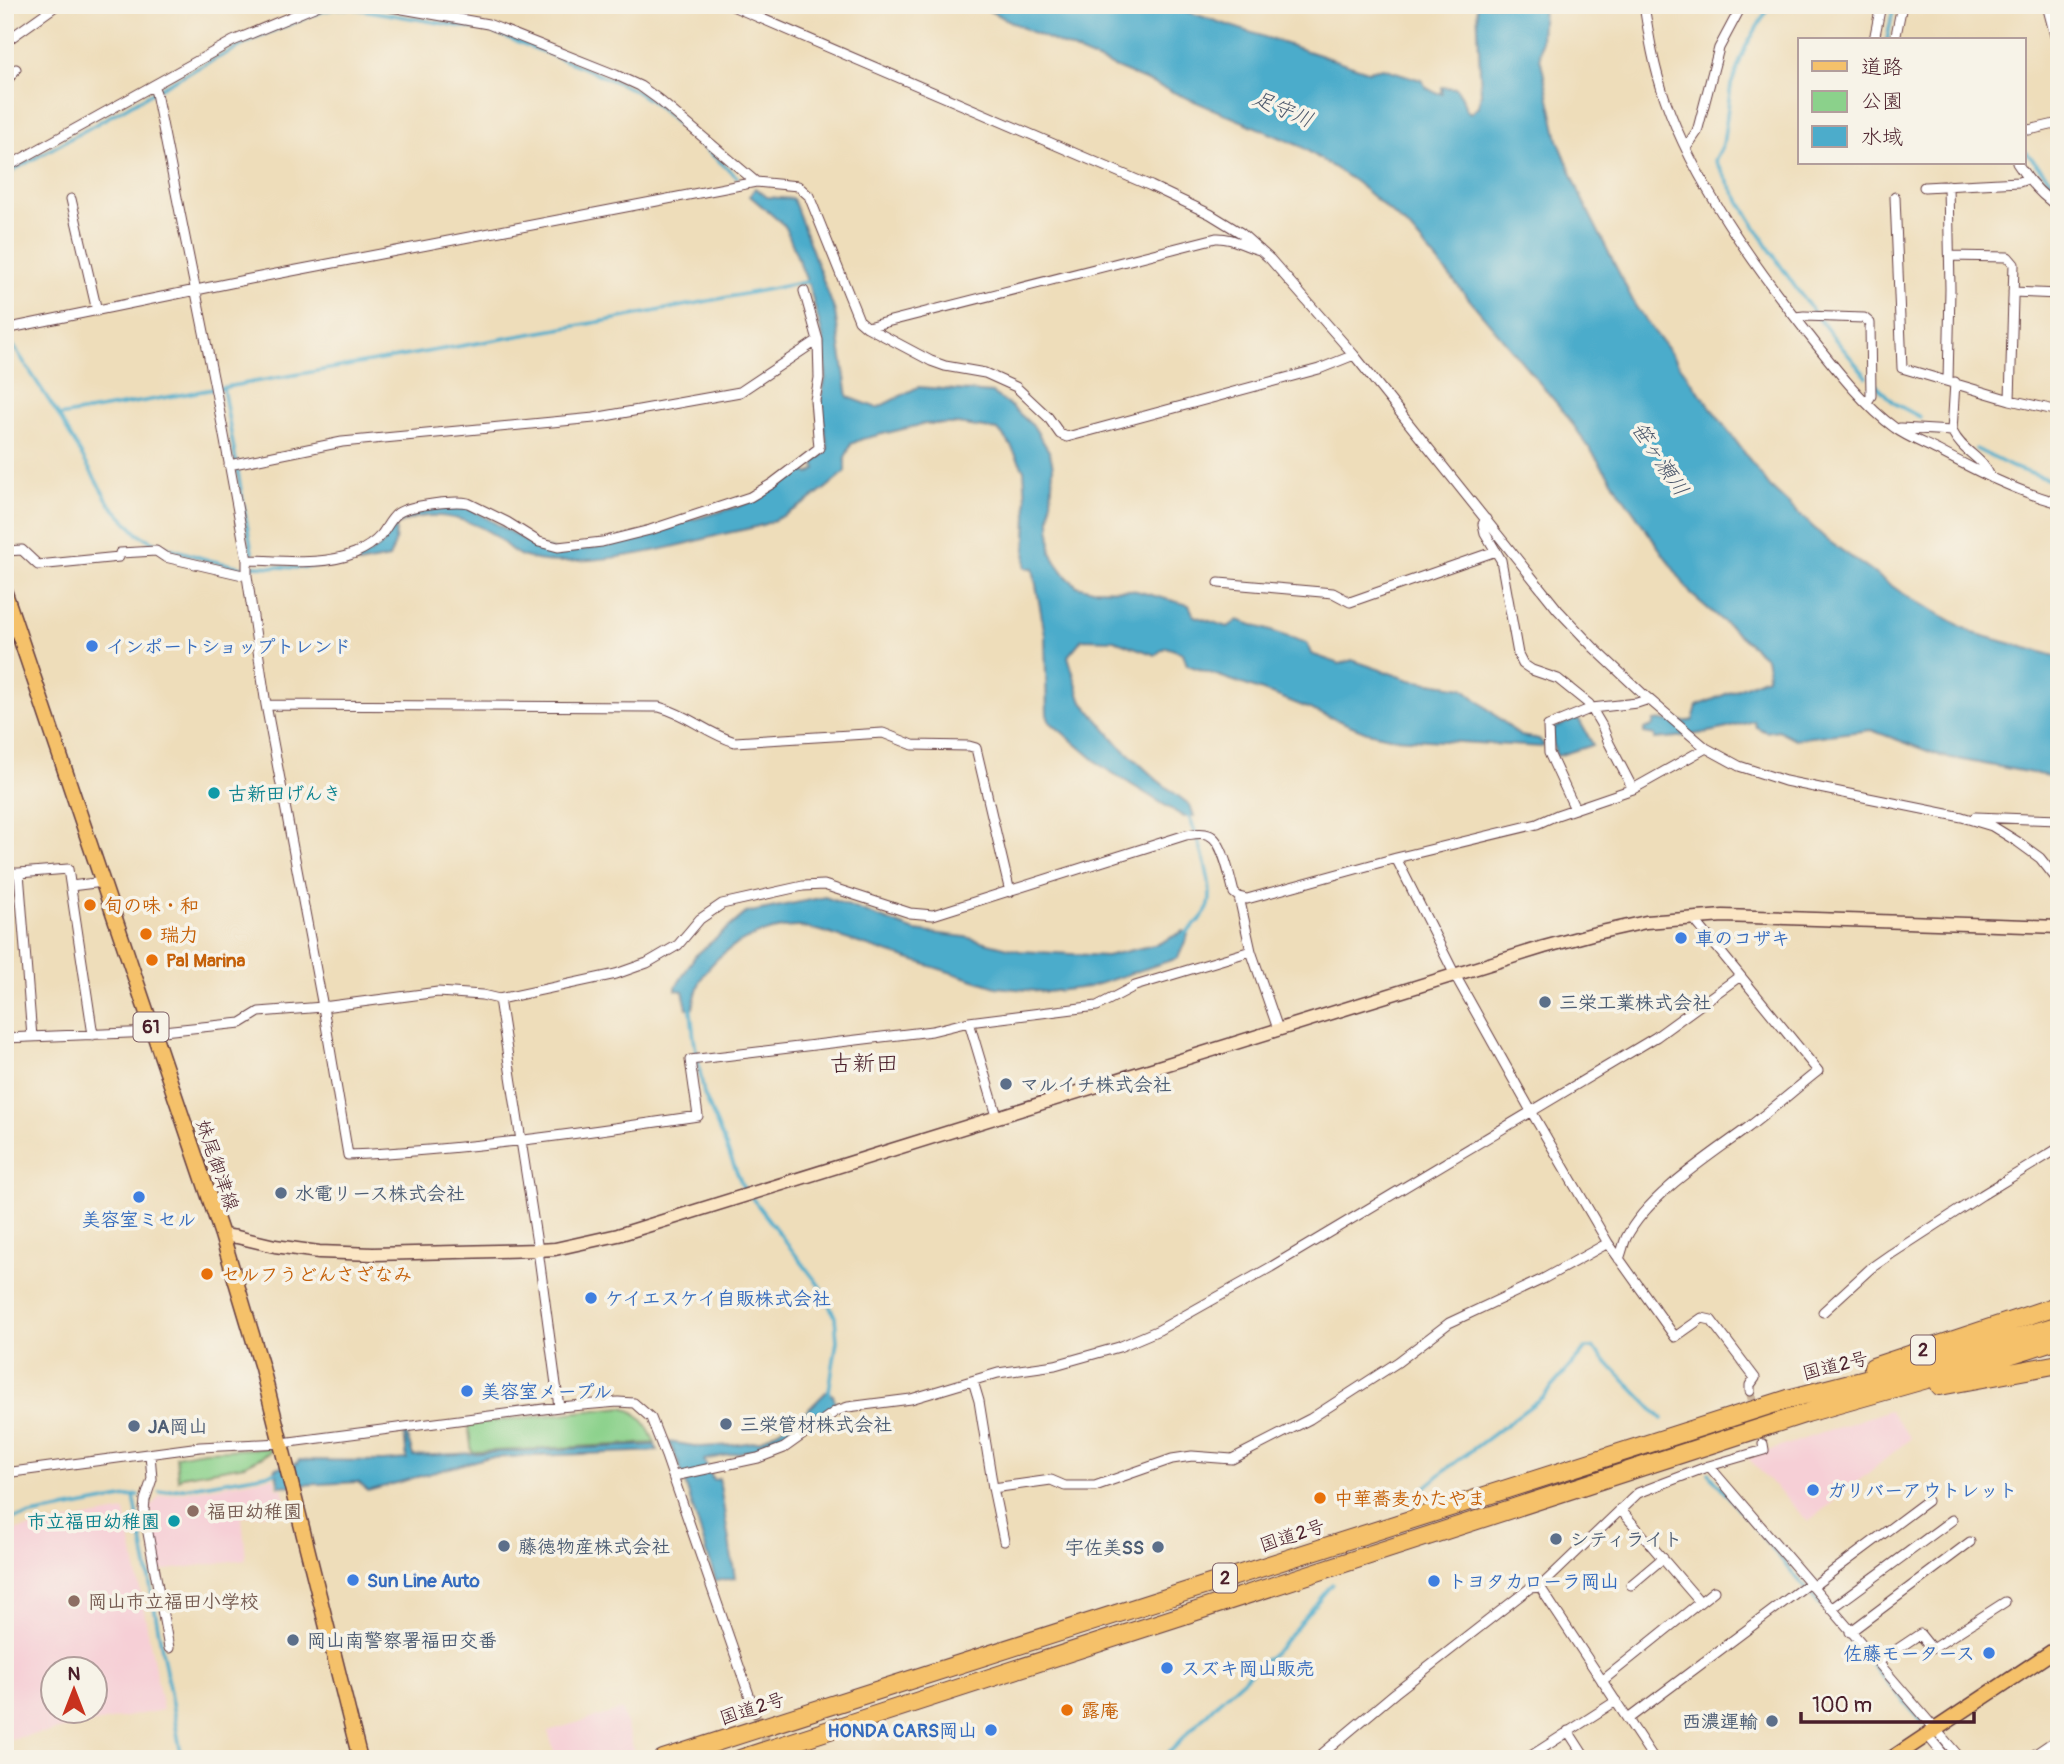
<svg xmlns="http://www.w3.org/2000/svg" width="2064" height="1764" viewBox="0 0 2064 1764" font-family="Pangolin,'Klee One',sans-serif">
  <rect width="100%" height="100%" fill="#f7f3e8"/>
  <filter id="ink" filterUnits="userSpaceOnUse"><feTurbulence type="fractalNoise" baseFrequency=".0143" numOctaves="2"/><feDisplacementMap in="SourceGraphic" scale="14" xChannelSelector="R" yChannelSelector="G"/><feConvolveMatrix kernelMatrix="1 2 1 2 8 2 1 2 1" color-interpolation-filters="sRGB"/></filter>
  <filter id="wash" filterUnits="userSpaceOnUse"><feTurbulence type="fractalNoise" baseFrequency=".00686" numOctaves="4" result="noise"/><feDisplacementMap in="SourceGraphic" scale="28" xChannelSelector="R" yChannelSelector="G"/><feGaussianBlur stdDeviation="1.57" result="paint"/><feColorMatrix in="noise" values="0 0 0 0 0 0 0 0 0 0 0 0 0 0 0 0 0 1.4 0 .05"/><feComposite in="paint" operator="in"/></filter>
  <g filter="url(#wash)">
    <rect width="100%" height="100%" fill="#eeddba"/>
    <!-- built -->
    <path fill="#f6cfd6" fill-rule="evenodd" d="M 1889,1410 L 1911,1438 L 1808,1522 L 1748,1458 Z
      M 274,1477 L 277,1488 L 282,1488 L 288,1511 L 242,1517 L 246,1559 L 160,1571 L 150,1507 L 160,1496 Z
      M 125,1511 L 163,1710 L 5,1740 L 5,1532 ZM 52,1670 L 94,1670 L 94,1712 L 52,1712 Z
      M 622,1710 L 634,1751 L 606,1759 L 556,1759 L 548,1731 Z"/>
    <!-- green -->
    <path fill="#8bd18b" stroke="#6a785b" stroke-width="2" d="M 623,1407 C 641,1413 648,1427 655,1443 L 472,1452 L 468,1424 Z
      M 269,1448 L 271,1452 L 245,1465 L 182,1476 L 178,1480 L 176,1456 L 204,1451 Z"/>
    <!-- water -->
    <path fill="#4caccb" stroke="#4b667b" stroke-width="2" d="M 978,5 L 1167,5 L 1368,71 L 1383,68 L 1421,80 L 1427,88 L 1436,93 L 1442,93 L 1442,87 L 1456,88 L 1462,97 L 1466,110 L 1471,113 L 1478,106 L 1481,94 L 1477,5 L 1543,5 L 1540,57 L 1558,140 L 1582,199 L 1636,307 L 1770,487 L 1827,540 L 1902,593 L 1973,633 L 2059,657 L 2059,778 L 1941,756 L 1871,730 L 1795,739 L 1778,730 L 1766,732 L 1756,727 L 1754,721 C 1723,730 1687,737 1655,739 L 1655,735 L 1644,733 L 1644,729 L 1653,726 L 1654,721 C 1667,719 1684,724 1693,720 L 1697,706 L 1767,677 L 1768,668 L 1766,658 L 1691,594 L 1565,413 L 1410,229 L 1356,182 L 1300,146 L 1027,30 Z
      M 755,188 L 767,197 L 793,199 L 835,312 L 848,397 L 877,408 L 918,387 L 992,393 L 1012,407 L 1034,427 L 1050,453 L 1053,467 L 1050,520 L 1051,552 L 1056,562 L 1067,577 L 1077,586 L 1088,589 L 1133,590 L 1189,605 L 1194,616 L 1228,627 L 1238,620 L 1307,643 L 1311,654 L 1340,664 L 1352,660 L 1410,680 L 1463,688 L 1520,736 L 1539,739 L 1544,745 L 1542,747 L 1394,738 L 1367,732 L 1280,697 L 1187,665 L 1183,653 L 1166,647 L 1155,655 L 1114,640 L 1082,639 L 1068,656 L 1081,700 L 1119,745 L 1157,780 L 1190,805 L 1194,816 L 1184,817 L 1103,767 L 1050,722 L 1047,715 L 1045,635 L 1033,568 L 1025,568 L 1027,515 L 1024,470 L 1010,444 L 998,430 L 957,424 L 924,424 L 862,439 L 851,444 L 845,458 L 845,472 C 823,492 798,510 770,522 C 754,529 735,531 719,535 C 675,547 633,557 589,560 C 568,562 546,564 525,557 C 510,553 503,540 491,533 C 463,516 424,508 396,526 L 395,543 L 389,558 L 358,564 L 357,557 L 369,554 L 383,544 L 389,530 L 397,517 L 407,513 L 441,508 L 466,506 L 531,544 L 564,553 L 595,547 L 737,507 L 759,498 L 803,468 L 809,474 L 816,469 L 814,462 L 824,454 L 828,448 L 820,404 L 826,375 L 823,337 L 810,289 L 785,226 L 750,196 Z
      M 1578,718 L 1593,745 L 1557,756 L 1553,746 L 1552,729 Z
      M 825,897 L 915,931 L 965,937 L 1020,951 L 1106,956 L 1158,944 L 1184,931 L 1188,935 L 1178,958 L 1089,987 L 1047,992 L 996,987 L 821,931 C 814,930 806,928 799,927 C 764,926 722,946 703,976 C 697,985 695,998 693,1008 L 687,1008 L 683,991 L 676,990 L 676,987 L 695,956 L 746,913 Z
      M 826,1392 L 833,1395 L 837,1408 C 831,1412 823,1413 816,1416 L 765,1447 L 704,1460 L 713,1480 L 719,1479 L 735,1578 L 716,1581 L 679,1464 L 669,1442 L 701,1447 L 732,1445 L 760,1441 L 803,1415 Z
      M 404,1432 L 406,1432 L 413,1456 L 655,1445 L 658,1451 L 485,1458 L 368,1491 L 358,1482 L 279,1486 L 275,1468 L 297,1463 L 299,1460 L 383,1461 L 407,1459 Z"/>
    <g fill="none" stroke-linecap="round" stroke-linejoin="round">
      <!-- stream -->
      <path stroke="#4caccb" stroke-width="3.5" d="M 1770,5 L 1745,48 L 1731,85 L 1723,145 L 1715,160 C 1738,199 1761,238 1787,275 C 1811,311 1839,344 1867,377
        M 1887,40 L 1894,5
        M 2024,150 L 2059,189
        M 5,175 L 180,77 L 267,33 L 320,12 L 336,8 L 352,8 L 493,32 L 572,63 L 632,89 L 651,101 L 737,177
        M 5,333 L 59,416 L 109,503 L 138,534 L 157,544 L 208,560 L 241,567 L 257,566 L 298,568 L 360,560
        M 1873,382 L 1894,403 L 1920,417
        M 223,388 L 253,558
        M 59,416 L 610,320 L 811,281
        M 1976,449 L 2012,467 L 2059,483
        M 1184,935 C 1192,928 1207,915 1209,905 C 1214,883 1197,833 1187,813
        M 690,1003 L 694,1039 L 704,1094 L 743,1187 L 747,1192
        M 752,1198 L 822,1289 L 835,1317 L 837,1341 L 828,1397
        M 1709,1473 L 1813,1597 L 1923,1723
        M 160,1492 L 279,1472
        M 134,1496 L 182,1759
        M 1411,1499 L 1449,1467 L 1543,1397 L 1586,1348 L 1593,1348 L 1662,1419
        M 5,1520 L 138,1495
        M 1937,1739 L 1953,1759
        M 1163,1759 L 1218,1702 L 1280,1647 L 1332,1584"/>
    </g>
  </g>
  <g filter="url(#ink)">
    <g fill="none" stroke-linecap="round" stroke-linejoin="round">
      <!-- street-tunnel -->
      <path stroke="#cdb79d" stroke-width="9" stroke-dasharray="9 4.5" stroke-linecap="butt" d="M 1750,1391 L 1763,1444
        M 755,1712 L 773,1759"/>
      <!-- street casing -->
      <g stroke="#633c40" stroke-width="11">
        <path id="street" d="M 380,5 L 488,24 L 616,75 L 640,86 L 658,99 L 756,182
          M 730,5 L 1151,186 L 1210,214 L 1241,233 L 1270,259 L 1354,355 L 1558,610 L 1594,648 L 1644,695 L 1706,748 L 1739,766 L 1785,781 L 1962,817 L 1992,826 L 2018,842 L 2040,858 L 2059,882
          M 1644,5 C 1649,37 1654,68 1665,99 C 1694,182 1754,265 1808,334 C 1832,364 1864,406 1895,428 C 1907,437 1923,443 1937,450 C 1977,471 2015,491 2059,503
          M 2047,5 L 2059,51
          M 1874,40 L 1881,5
          M 1895,40 L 1902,5
          M 5,42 L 57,5
          M 5,83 L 16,69
          M 153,86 L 156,93 L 216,392 L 247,560 L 247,576 L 266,705 L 323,1007 L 348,1155 C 466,1150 582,1133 698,1116 L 690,1060 L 932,1031 L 969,1022 L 1097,1006 L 1135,986 L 1251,951
          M 2024,129 L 2029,130 L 2059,123
          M 1686,148 L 1697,132 L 1719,48 L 1742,5
          M 2017,163 C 2028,180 2041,196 2059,207
          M 5,168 L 233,41 L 319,5
          M 1924,187 L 2019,182 L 2027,179
          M 1895,197 L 1902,368 L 2010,400 L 2059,411
          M 71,199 L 97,311
          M 1950,256 L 2008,257 L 2014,264 L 2010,400
          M 2013,292 L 2059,294
          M 1795,317 L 1804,316 L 1864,318 L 1870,323 L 1871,396 L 1867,402
          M 867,327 L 1216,238 C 1233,237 1245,247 1260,250
          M 5,329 L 250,279 L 756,182 L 798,186 L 809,196 L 859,320 L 867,327 L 931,361 L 945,366 L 985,373 L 1016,387 L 1048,417 L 1060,434 L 1067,437 L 1319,369 L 1354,355
          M 1948,381 L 1950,289 L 1948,185
          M 1900,428 L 1952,431 C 1964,454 1981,455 1991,478
          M 1952,431 L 1955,382
          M 229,465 L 342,442 L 594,418 L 740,392 L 818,340
          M 1486,519 L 1483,524 L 1485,533 L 1501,560 L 1518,654 L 1523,664 L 1532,670 L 1558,679 L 1589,704 L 1602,726 L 1609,743 L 1633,789
          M 5,551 L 22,550 L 38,565 L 119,557 L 120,553 L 156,551 L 165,557 L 247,576
          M 247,560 C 284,560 319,567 355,553 C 365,549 375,542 382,534 C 387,527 391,518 398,513 C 410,505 455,500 468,503 L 507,522 L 539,542 L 558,547 L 602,542 L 650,530 L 750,497 L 773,483 L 819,448 L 815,400 L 819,378 L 818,340 L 804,291
          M 1219,583 L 1333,593 L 1350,602 L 1496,551
          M 266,705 L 659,707 C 689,715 706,733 735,742 L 883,733 L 913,745 L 969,746 L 976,748 L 1010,892
          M 1575,809 L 1549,753 L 1548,726 L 1592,708 L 1637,703 L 1649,699
          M 1975,817 L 2059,820
          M 1396,858 L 1455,975 L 1531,1111 L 1608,1243 L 1675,1337 L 1702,1318 L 1711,1320 L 1755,1378 L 1750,1385 L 1750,1391
          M 5,873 L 19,873 L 32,1037
          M 19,873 L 68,869 L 93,1035
          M 71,886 L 103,882
          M 1239,897 L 1251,951 L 1278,1029
          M 499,999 L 538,1250 L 559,1407
          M 969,1022 L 997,1116
          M 5,1038 L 153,1032 L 241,1023 L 259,1012 L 323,1007 L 438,992 L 482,995 L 499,999 L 616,974 L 647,963 L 678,945 L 700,919 L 722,904 L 803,886 L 824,885 L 910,913 L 933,915 L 1186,835 C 1194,834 1202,832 1209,835 C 1223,840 1230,878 1234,893 L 1239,897 L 1247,899 L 1396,858 L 1537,824 L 1557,815 L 1633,789 L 1706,748
          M 1619,1259 C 1622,1252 1623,1245 1626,1238 C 1647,1196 1708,1157 1746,1129 C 1770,1111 1794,1090 1818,1071 L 1693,918
          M 1823,1312 L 1871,1268 L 1891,1254 L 1982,1195 L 2059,1148
          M 973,1381 L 979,1401 L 993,1488 L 1051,1480 L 1065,1486 L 1095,1486 L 1172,1459 L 1192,1456 L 1232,1459 L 1310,1419 L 1398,1362 L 1449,1323 L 1543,1279 L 1608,1243
          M 150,1454 L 152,1479 L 145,1500 L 144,1511 L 169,1648
          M 1709,1466 L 1961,1759
          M 5,1473 L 200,1447 L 282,1443 L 559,1407 L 618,1402 L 634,1403 L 651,1418 L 666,1456 L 755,1712
          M 674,1476 L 758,1458 L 784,1448 L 836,1411 L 848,1407 L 911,1399 L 998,1373 L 1055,1365 L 1119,1347 L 1159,1330 L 1271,1267 L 1656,1037 L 1740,976
          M 993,1488 L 1004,1541
          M 1620,1509 L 1700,1602
          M 1631,1585 L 1663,1558
          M 1540,1587 L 1654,1759
          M 1812,1587 L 1927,1501
          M 1831,1609 L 1952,1520
          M 1850,1632 L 1970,1542
          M 1878,1662 L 1920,1634 L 1932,1649 L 2005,1602
          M 1602,1681 L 1714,1591
          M 1628,1719 L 1809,1583
          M 1568,1731 L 1586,1759
          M 1927,1735 L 1947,1759
          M 1316,1759 L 1395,1693 L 1530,1588 L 1540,1587 L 1638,1493 L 1709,1466 L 1764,1450 L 1763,1444
          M 1526,1759 L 1616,1701
          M 2028,1759 L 2059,1738"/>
      </g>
      <!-- secondary casing -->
      <g stroke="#633c40" stroke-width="15">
        <path id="secondary" d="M 222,1235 L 237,1237 L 275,1246 L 319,1252 L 373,1254 L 538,1250 L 555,1249 L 618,1235 L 1544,947 L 1592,934 L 1646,922 L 1723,916 L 2059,927"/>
      </g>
      <!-- primary casing -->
      <g stroke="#633c40" stroke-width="17">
        <path id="primary" d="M 5,593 L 222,1235 L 262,1368 L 360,1759
          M 1891,1759 L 2059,1647"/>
      </g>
      <!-- highway casing -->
      <g stroke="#633c40" stroke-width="20">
        <path id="highway" d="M 1873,1367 L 2059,1305
          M 1940,1386 L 2059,1364
          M 663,1759 L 1788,1399 L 1982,1349 L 2059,1325
          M 740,1759 L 1807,1413 L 1987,1362 L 2059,1339"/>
      </g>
      <!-- street -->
      <use href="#street" stroke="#fff" stroke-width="9"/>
      <!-- secondary -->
      <use href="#secondary" stroke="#fbe6c4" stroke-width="12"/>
      <!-- primary -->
      <use href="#primary" stroke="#f5c16b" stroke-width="14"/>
      <!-- highway -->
      <use href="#highway" stroke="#f5c16b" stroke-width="18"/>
    </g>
  </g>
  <!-- markers -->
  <g fill="#3f7fe0" stroke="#f7f3e8" stroke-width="2.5">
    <circle cx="92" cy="646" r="7"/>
    <circle cx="1681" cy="938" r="7"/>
    <circle cx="139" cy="1197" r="7"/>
    <circle cx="591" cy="1298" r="7"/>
    <circle cx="467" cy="1391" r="7"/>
    <circle cx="1813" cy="1490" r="7"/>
    <circle cx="353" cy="1580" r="7"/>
    <circle cx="1434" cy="1581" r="7"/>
    <circle cx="1989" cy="1653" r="7"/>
    <circle cx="1167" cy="1668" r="7"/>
    <circle cx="991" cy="1730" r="7"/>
  </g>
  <g fill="#0f9aa8" stroke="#f7f3e8" stroke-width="2.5">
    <circle cx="214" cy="793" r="7"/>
    <circle cx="174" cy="1521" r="7"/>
  </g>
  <g fill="#e8710a" stroke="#f7f3e8" stroke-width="2.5">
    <circle cx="90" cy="905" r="7"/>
    <circle cx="146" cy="934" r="7"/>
    <circle cx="152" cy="960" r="7"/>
    <circle cx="207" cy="1274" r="7"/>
    <circle cx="1320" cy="1498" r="7"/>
    <circle cx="1067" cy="1710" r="7"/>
  </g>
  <g fill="#5c6f8a" stroke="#f7f3e8" stroke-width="2.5">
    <circle cx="1545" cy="1002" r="7"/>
    <circle cx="1006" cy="1084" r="7"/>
    <circle cx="281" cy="1193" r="7"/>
    <circle cx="726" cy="1424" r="7"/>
    <circle cx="134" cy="1426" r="7"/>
    <circle cx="1556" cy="1539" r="7"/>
    <circle cx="504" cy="1546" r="7"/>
    <circle cx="1158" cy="1547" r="7"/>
    <circle cx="293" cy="1640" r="7"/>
    <circle cx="1772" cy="1721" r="7"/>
  </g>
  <g fill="#8d6e63" stroke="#f7f3e8" stroke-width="2.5">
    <circle cx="193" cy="1511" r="7"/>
    <circle cx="74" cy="1601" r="7"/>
  </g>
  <g text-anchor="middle" stroke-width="7" stroke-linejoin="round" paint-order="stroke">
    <!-- shield labels -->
    <g fill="#f7f3e8" stroke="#7e5f64" stroke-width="2">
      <rect x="133.5" y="1012.5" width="35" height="29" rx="5"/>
      <rect x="1911" y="1335.5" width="24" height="29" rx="5"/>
      <rect x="1213" y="1563.5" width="24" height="29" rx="5"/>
    </g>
    <g font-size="18" font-weight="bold" fill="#4a1f2b">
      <text x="151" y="1033">61</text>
      <text x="1923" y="1356">2</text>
      <text x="1225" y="1584">2</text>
    </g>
    <!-- shop labels -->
    <g font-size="19" font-weight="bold" fill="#366cbe" stroke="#f7f3e8" text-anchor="start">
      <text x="106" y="653">インポートショップトレンド</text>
      <text x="1695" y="945">車のコザキ</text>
      <text x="139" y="1226" text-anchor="middle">美容室ミセル</text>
      <text x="605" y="1305">ケイエスケイ自販株式会社</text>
      <text x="481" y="1398">美容室メープル</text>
      <text x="1827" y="1497">ガリバーアウトレット</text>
      <text x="367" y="1587">Sun Line Auto</text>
      <text x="1448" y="1588">トヨタカローラ岡山</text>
      <text x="1975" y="1660" text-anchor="end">佐藤モータース</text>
      <text x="1181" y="1675">スズキ岡山販売</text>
      <text x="977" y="1737" text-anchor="end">HONDA CARS岡山</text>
    </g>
    <!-- culture labels -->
    <g font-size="19" font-weight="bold" fill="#0d838f" stroke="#f7f3e8" text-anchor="start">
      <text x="228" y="800">古新田げんき</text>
      <text x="160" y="1528" text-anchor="end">市立福田幼稚園</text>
    </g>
    <!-- food labels -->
    <g font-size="19" font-weight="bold" fill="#c56008" stroke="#f7f3e8" text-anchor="start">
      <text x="104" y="912">旬の味・和</text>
      <text x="160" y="941">瑞力</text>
      <text x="166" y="967">Pal Marina</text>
      <text x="221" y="1281">セルフうどんさざなみ</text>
      <text x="1334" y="1505">中華蕎麦かたやま</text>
      <text x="1081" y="1717">露庵</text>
    </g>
    <!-- service labels -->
    <g font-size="19" font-weight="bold" fill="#4e5e75" stroke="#f7f3e8" text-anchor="start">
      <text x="1559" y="1009">三栄工業株式会社</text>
      <text x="1020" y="1091">マルイチ株式会社</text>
      <text x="295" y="1200">水電リース株式会社</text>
      <text x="740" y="1431">三栄管材株式会社</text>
      <text x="148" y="1433">JA岡山</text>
      <text x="1570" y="1546">シティライト</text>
      <text x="518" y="1553">藤徳物産株式会社</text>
      <text x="1144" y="1554" text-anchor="end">宇佐美SS</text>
      <text x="307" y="1647">岡山南警察署福田交番</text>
      <text x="1758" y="1728" text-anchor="end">西濃運輸</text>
    </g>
    <!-- street labels -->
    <g font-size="19" fill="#4a1f2b" stroke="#f7f3e8">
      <text transform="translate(218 1165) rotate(71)" y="7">妹尾御津線</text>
      <text transform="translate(1835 1365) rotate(-14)" y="7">国道2号</text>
      <text transform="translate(1292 1535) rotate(-18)" y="7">国道2号</text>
      <text transform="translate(752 1708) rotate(-18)" y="7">国道2号</text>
    </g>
    <!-- education labels -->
    <g font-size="19" font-weight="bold" fill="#785e54" stroke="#f7f3e8" text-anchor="start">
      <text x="207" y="1518">福田幼稚園</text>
      <text x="88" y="1608">岡山市立福田小学校</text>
    </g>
    <!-- water labels -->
    <g font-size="21" font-style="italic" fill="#4b576b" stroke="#f7f3e8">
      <text transform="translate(1283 109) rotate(23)" y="7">足守川</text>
      <text transform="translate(1660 459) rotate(56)" y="7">笹ヶ瀬川</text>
    </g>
    <!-- quarter labels -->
    <g font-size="23" fill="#4a1f2b" stroke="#f7f3e8">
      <text x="864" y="1071">古新田</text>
    </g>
  </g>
  <!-- margin -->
  <rect width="2064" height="1764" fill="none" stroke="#f7f3e8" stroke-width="28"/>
  <!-- legend -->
  <rect x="1798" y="38" width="228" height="126" fill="#f7f3e8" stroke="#b29e9c" stroke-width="2"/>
  <rect x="1812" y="61" width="35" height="10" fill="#f5c16b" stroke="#b29e9c" stroke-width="2"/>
  <text x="1861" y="74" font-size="21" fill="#4a1f2b">道路</text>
  <rect x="1812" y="91" width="35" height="21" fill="#8bd18b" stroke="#b29e9c" stroke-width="2"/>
  <text x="1861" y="108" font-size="21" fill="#4a1f2b">公園</text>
  <rect x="1812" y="126" width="35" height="21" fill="#4caccb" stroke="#b29e9c" stroke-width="2"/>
  <text x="1861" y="144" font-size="21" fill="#4a1f2b">水域</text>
  <!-- north arrow -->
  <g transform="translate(74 1690)"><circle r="33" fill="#f7f3e8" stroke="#b29e9c" stroke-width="2"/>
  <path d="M0-5L12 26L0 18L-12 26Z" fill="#c8321e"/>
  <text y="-10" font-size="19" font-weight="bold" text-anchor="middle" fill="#4a1f2b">N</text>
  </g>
  <!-- scale -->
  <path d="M1801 1712v10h173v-10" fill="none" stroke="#4a1f2b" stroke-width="3.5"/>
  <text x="1812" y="1712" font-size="21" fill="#4a1f2b" stroke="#f7f3e8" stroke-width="5" paint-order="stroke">100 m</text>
</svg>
